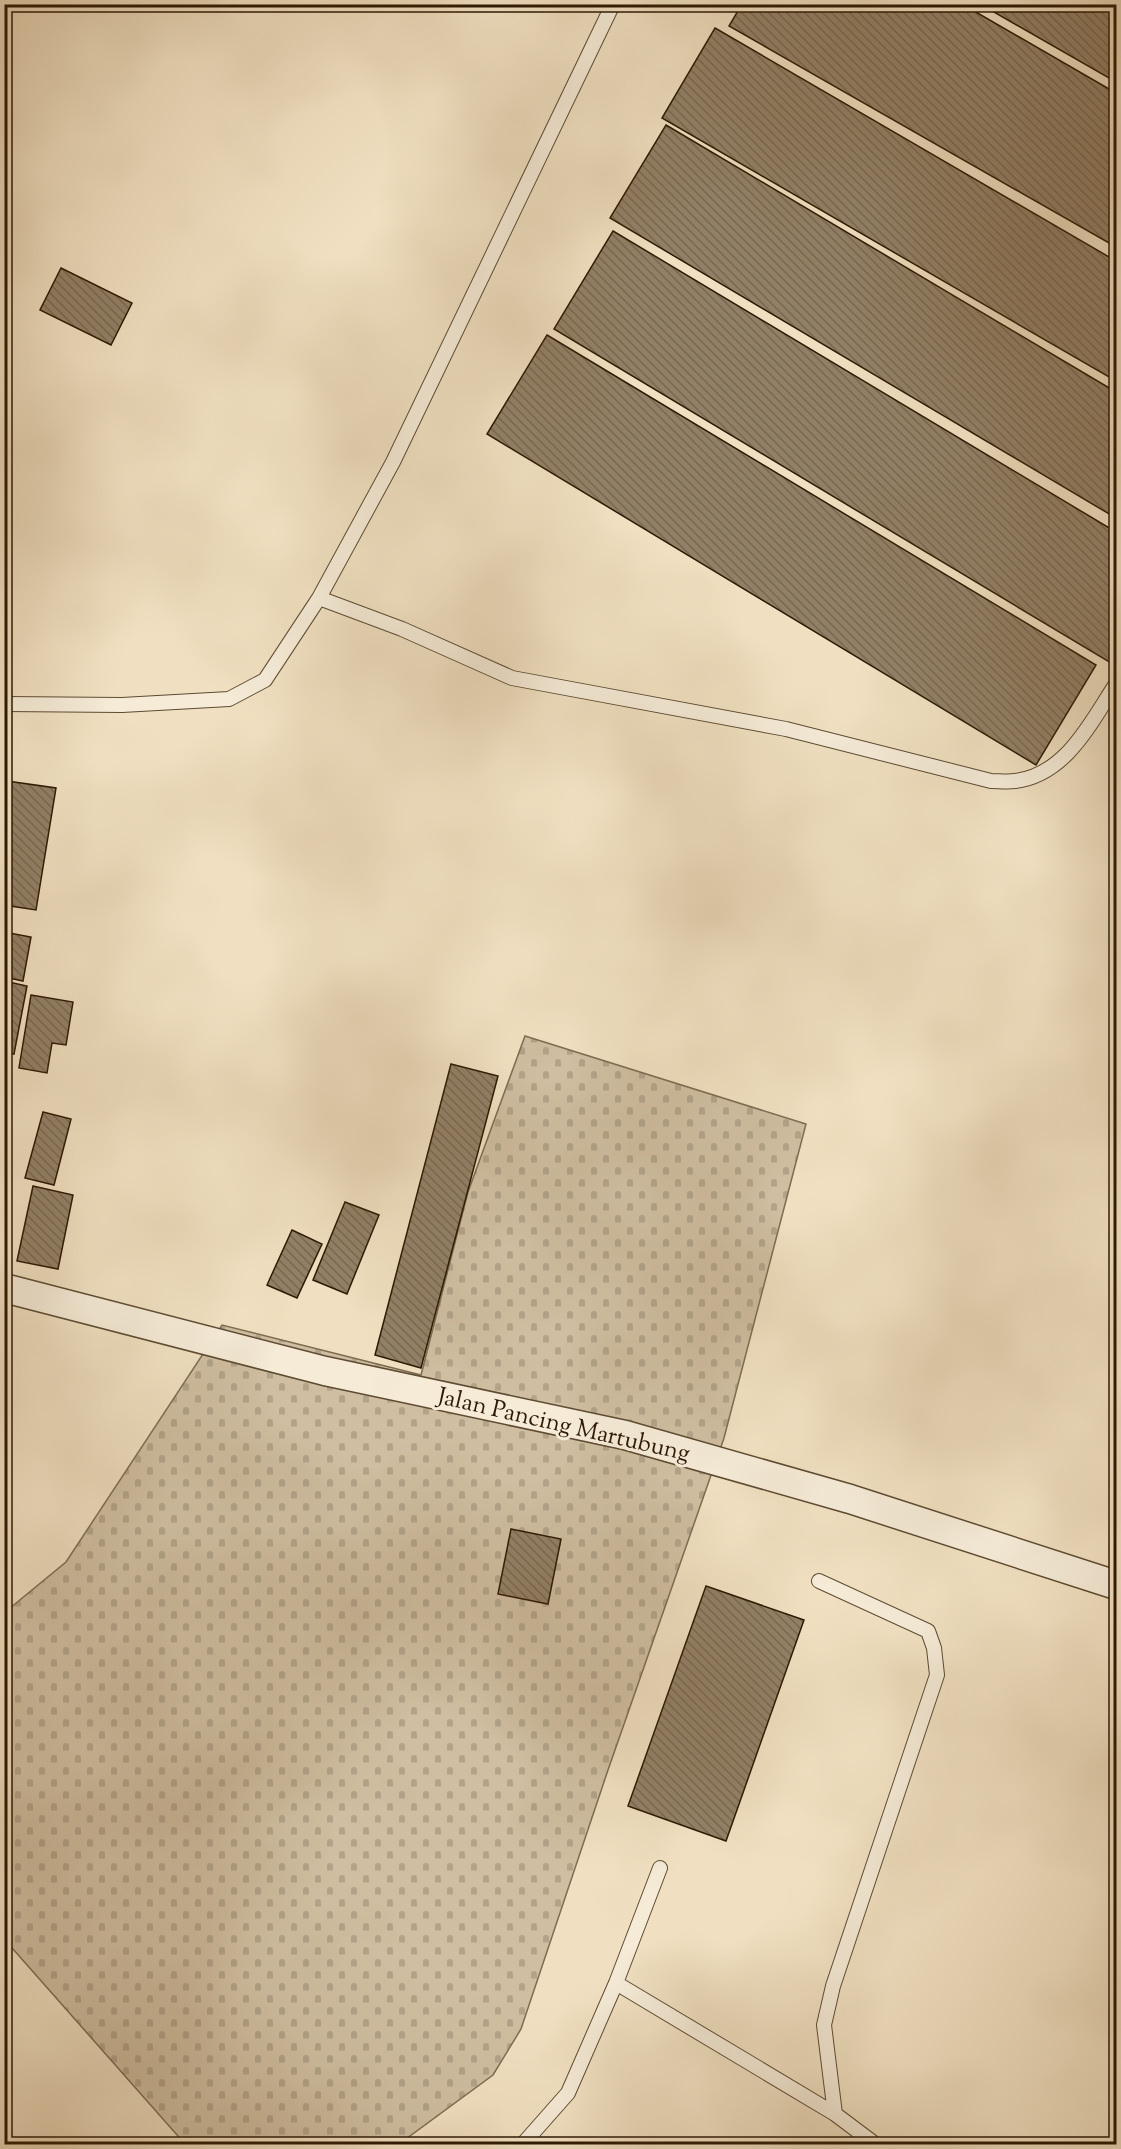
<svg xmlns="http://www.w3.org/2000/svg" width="1121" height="2149" viewBox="0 0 1121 2149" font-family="'Sorts Mill Goudy',serif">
  <defs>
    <pattern id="cemetery-stones" width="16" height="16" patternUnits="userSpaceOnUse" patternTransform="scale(1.5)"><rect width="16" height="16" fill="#cfbea1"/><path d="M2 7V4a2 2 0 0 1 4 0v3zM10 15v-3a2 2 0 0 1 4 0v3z" fill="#b2a389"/></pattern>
    <pattern id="building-back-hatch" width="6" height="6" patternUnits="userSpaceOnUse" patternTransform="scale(1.5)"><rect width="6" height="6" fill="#928066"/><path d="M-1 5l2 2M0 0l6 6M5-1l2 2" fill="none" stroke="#786852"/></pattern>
  </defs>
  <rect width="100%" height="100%" fill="#f0e0c1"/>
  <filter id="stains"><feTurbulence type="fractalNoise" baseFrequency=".00333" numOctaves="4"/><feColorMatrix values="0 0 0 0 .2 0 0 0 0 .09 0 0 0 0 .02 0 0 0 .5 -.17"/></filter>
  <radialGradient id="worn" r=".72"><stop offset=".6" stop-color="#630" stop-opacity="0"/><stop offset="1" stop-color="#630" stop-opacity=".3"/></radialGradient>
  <!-- cemetery -->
  <path fill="url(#cemetery-stones)" stroke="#7e6c52" stroke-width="1.5" d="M 525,1036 L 806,1124 L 724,1438 L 608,1770 L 521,2029 L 493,2075 L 399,2144 L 185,2144 L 5,1940 L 4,1613 L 66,1562 L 222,1325 L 421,1375 L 468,1192 Z"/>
  <!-- building -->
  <path fill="url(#building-back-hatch)" stroke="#2d1903" stroke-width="1.5" d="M 742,4 L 962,4 L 1116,93 L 1116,247 L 729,26 Z
    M 980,4 L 1116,4 L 1116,82 Z
    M 715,28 L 1116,261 L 1116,381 L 662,118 Z
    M 666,125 L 1116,392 L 1116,518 L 610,218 Z
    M 613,231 L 1116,532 L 1116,666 L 554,329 Z
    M 61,268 L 132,303 L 111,345 L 40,310 Z
    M 547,335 L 1096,665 L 1036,765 L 487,434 Z
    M 7,781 L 56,788 L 36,910 L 4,905 L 4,795 Z
    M 4,932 L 31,937 L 23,981 L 4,977 Z
    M 4,981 L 27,986 L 14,1054 L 4,1052 Z
    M 31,995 L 73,1002 L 66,1045 L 52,1043 L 47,1073 L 19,1068 Z
    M 451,1064 L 498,1076 L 421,1368 L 375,1355 Z
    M 43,1112 L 71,1119 L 54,1185 L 25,1178 Z
    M 33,1186 L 73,1195 L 58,1269 L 17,1261 Z
    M 345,1202 L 379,1215 L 347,1294 L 313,1280 Z
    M 292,1230 L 322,1244 L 297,1298 L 267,1285 Z
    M 511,1529 L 561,1539 L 548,1604 L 498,1594 Z
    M 706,1586 L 804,1620 L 726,1841 L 628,1806 Z"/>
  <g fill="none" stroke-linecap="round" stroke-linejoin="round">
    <!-- service casing -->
    <g stroke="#5e4b32" stroke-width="16">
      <path id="service" d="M 319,598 L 393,462 L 613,4
        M 4,704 L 122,705 L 229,699 L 265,680 L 319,598 L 402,629 L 512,678 L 786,729 L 991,781 C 999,781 1007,782 1015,781 C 1066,775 1091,722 1116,684
        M 819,1581 L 928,1631 L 934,1648 L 937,1675 L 833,1986 L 824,2025 L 835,2114 L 875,2144
        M 616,1983 L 835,2114
        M 523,2144 L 568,2093 L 616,1983 L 660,1868"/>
    </g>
    <!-- minor casing -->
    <g stroke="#5e4b32" stroke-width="31">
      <path id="minor" d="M 4,1288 L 325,1371 L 625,1435 L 850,1499 L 1116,1585"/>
    </g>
    <!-- service -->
    <use href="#service" stroke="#f5ebd7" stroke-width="14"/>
    <!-- minor -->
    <use href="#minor" stroke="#f5ebd7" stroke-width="28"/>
  </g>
  <g text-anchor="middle" stroke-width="6" stroke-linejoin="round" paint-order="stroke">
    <!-- street labels -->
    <g font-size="24" fill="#2d1903" stroke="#f5ebd7">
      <text transform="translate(564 1424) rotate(13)" y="8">Jalan Pancing Martubung</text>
    </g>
  </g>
  <!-- margin -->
  <rect width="1121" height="2149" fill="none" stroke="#f0e0c1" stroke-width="24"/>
  <rect x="6" y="6" width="1109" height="2137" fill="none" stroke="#2d1903" stroke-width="3"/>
  <rect x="12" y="12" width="1097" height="2125" fill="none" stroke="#2d1903" stroke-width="1.5"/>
  <rect width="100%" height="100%" filter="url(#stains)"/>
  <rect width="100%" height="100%" fill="url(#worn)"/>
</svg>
